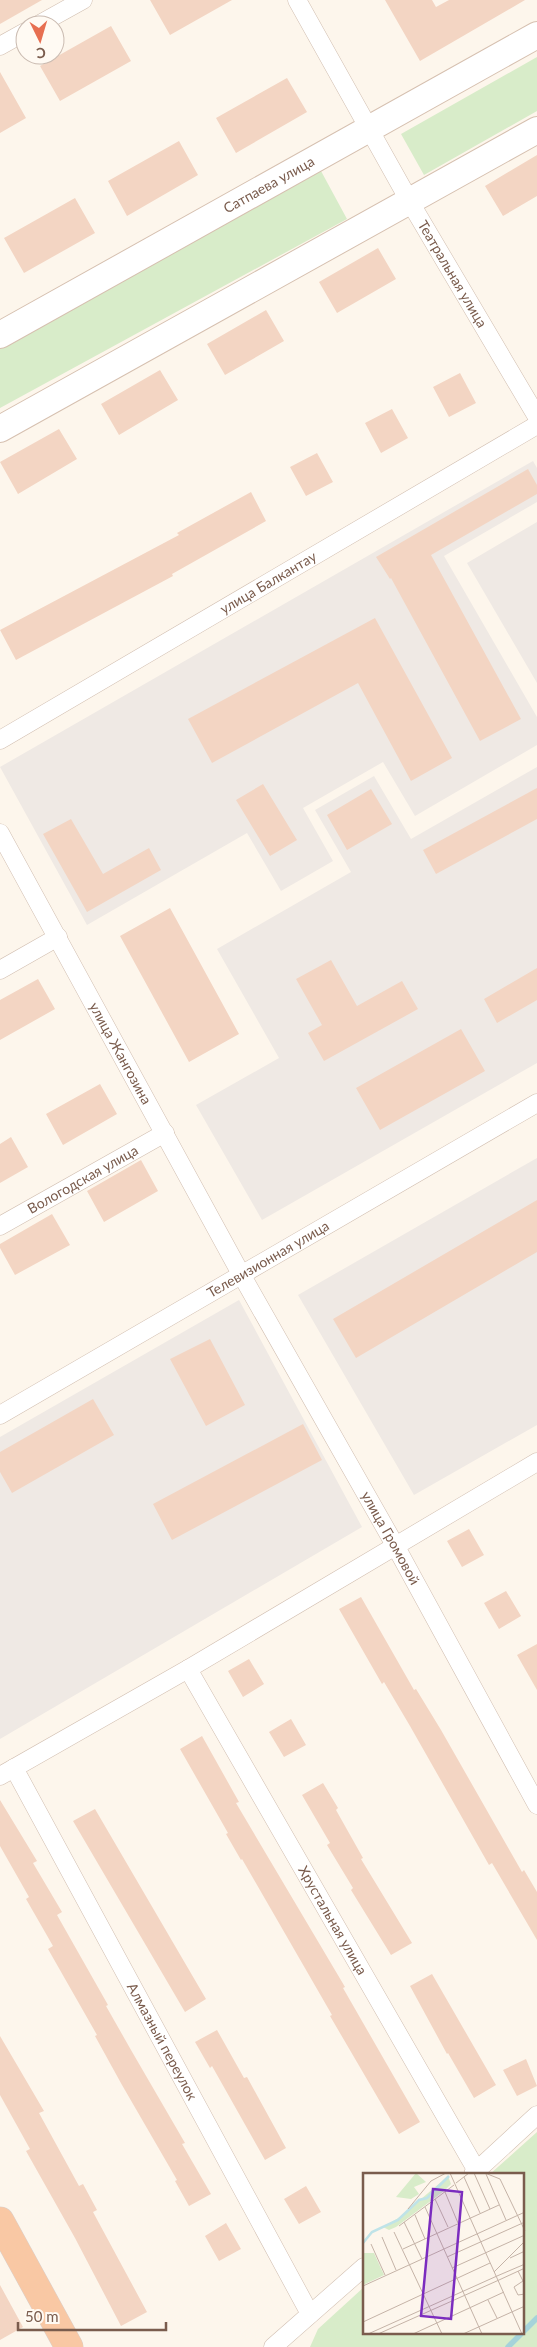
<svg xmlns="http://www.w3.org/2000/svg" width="537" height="2347" viewBox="0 0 537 2347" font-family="Lato,sans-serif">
  <rect width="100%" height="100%" fill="#fdf6ec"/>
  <!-- industrial -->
  <path fill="#efe9e4" d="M 533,461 L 537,468 L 537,502 L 444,556 L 537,717 L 537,745 L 415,816 L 383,762 L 303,808 L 333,861 L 281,891 L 247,833 L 87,925 L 0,767 Z
    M 537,522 L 537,683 L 467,563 Z
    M 537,767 L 537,1063 L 262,1220 L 196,1105 L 279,1058 L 217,949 L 351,872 L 315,810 L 374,776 L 411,839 Z
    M 537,1158 L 537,1425 L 414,1495 L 298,1295 Z
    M 239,1300 L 362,1527 L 0,1739 L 0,1437 Z"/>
  <!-- green -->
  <path fill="#d8ecc9" d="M 537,57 L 537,111 L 424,175 L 401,134 Z
    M 321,171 L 347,219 L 0,408 L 0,346 Z
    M 537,2132 L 537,2347 L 310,2347 L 318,2329 L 364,2287 L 364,2333 L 523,2333 L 523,2174 L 490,2174 Z"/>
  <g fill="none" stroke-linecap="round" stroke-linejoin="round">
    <!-- stream -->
    <path stroke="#a5d3da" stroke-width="5.5" d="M 523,2332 L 537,2318
      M 508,2347 L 522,2333"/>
  </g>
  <!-- building -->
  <path fill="#f3d5c3" d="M 0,0 L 42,0 L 0,24 Z
    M 150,0 L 232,0 L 170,35 Z
    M 385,0 L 432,0 L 436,7 L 449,0 L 525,0 L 420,61 Z
    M 111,26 L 131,61 L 60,101 L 40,66 Z
    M 0,72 L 26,118 L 0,133 Z
    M 287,78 L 307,112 L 236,153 L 216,118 Z
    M 179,141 L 198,175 L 127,216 L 108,181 Z
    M 537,155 L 537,196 L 503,216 L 485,186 Z
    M 75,198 L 95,233 L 24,273 L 4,238 Z
    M 378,248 L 396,279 L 337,313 L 319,282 Z
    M 266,310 L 284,341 L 225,375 L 207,344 Z
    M 160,370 L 178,400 L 119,435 L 101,404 Z
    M 460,373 L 476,403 L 449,417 L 433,387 Z
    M 392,409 L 408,438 L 381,453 L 365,423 Z
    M 59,429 L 77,459 L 18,494 L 0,462 Z
    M 317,453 L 333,482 L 306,496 L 290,467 Z
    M 528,469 L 537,485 L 537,494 L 431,555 L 521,719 L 480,741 L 391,578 L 390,579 L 376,557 Z
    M 251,492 L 266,521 L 172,574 L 173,576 L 16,660 L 0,630 L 179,535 L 177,533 Z
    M 375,618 L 452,758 L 411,781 L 358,683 L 212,763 L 188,719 Z
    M 263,784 L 297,840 L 270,856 L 236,800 Z
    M 537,788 L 537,819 L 436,874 L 423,850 Z
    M 371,789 L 392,824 L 347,850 L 327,815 Z
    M 71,819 L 103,874 L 149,848 L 161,870 L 87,912 L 43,834 Z
    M 170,908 L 239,1034 L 189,1062 L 120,936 Z
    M 331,960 L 357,1006 L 402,981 L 418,1009 L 324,1061 L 308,1033 L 322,1025 L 296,979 Z
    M 537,968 L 537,1000 L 497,1023 L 484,999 Z
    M 38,979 L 55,1009 L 0,1040 L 0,1000 Z
    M 461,1029 L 485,1071 L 380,1130 L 356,1088 Z
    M 100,1084 L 117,1114 L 63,1145 L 46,1114 Z
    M 11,1137 L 28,1167 L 0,1183 L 0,1144 Z
    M 141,1160 L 158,1191 L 104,1222 L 87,1191 Z
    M 537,1200 L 537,1252 L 356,1358 L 333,1319 Z
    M 52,1214 L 70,1245 L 15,1275 L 0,1248 L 0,1244 Z
    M 210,1339 L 245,1405 L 206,1426 L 170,1359 Z
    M 93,1399 L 114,1435 L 12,1493 L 0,1472 L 0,1452 Z
    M 303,1424 L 322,1460 L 172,1540 L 153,1504 Z
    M 469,1529 L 484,1555 L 462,1567 L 447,1541 Z
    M 506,1591 L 521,1616 L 499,1629 L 484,1603 Z
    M 361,1597 L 414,1690 L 416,1689 L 441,1730 L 522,1872 L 524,1870 L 537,1892 L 537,1940 L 492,1863 L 489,1865 L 410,1726 L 384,1682 L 382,1684 L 339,1609 Z
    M 537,1644 L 537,1690 L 517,1655 Z
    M 249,1659 L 264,1684 L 243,1697 L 228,1671 Z
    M 291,1719 L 306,1745 L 284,1757 L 269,1732 Z
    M 202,1736 L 239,1802 L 236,1803 L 345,1987 L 343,1988 L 420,2122 L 399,2134 L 330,2016 L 332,2015 L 242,1859 L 241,1860 L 226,1834 L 228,1833 L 180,1749 Z
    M 323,1783 L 338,1808 L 336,1810 L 363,1858 L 361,1859 L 412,1943 L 391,1955 L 351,1890 L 353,1888 L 327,1845 L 330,1843 L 302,1795 Z
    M 0,1800 L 37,1861 L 33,1863 L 62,1912 L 57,1915 L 108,2005 L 106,2006 L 131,2050 L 185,2143 L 182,2144 L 211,2194 L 189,2206 L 175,2181 L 177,2180 L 122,2085 L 95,2036 L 97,2035 L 48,1949 L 53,1946 L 26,1899 L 29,1897 L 0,1846 Z
    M 95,1809 L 206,1999 L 185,2012 L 73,1821 Z
    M 432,1974 L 496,2085 L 474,2098 L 448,2053 L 447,2054 L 410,1986 Z
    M 217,2030 L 244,2078 L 247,2077 L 286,2148 L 265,2160 L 212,2066 L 210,2068 L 195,2042 Z
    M 0,2036 L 44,2111 L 39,2113 L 79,2186 L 83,2184 L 97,2210 L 93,2212 L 147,2312 L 121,2326 L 75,2238 L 26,2151 L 30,2149 L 0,2095 Z
    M 526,2059 L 537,2086 L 517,2096 L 503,2070 Z
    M 306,2186 L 321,2212 L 299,2224 L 284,2199 Z
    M 226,2223 L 241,2249 L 219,2261 L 205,2236 Z
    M 0,2285 L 23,2327 L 0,2340 Z"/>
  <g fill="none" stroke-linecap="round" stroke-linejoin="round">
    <!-- minor casing -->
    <g stroke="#d1beb0" stroke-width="19">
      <g id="minor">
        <path id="s1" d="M 297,0 L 410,202 L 537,417"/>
        <path d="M 38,25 L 83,0"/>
        <path d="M 0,46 L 25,32"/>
        <path id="s2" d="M 0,740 L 537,425"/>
        <path id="s3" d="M 0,833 L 241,1274 L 396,1547 L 537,1805"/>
        <path d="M 0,970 L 58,937"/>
        <path id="s4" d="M 0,1226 L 165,1133"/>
        <path id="s5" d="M 0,1415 L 537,1103"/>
        <path id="s6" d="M 188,1669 L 477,2171"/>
        <path id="s7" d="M 14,1768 L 310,2314"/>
        <path d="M 0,1776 L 188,1669 L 537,1462"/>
        <path d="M 473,2174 L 537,2115"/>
        <path d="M 273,2347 L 364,2267"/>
      </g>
    </g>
    <!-- secondary casing -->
    <g stroke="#d6c0b0" stroke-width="28">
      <g id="secondary">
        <path id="s8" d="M 0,335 L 537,35"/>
        <path d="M 0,429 L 537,130"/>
      </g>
    </g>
    <!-- trunk casing -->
    <g stroke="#dad1cd" stroke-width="29">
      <path id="trunk" d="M 0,2221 L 69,2347"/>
    </g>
    <!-- minor -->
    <use href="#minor" stroke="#fff" stroke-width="18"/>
    <!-- secondary -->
    <use href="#secondary" stroke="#fff" stroke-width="26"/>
    <!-- trunk -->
    <use href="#trunk" stroke="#f9c8a4" stroke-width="28"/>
  </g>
  <g text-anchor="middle" stroke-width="4.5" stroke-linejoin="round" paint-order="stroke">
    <!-- street labels -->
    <g font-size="14" fill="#7a5c4d" stroke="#fffaf3">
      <text dy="5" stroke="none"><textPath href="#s8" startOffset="308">Сатпаева улица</textPath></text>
      <text dy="5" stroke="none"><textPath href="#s1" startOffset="315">Театральная улица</textPath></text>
      <text dy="5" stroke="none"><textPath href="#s2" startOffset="311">улица Балкантау</textPath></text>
      <text dy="5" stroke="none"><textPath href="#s3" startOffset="251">улица Жангозина</textPath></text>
      <text dy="5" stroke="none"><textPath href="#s4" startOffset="95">Вологодская улица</textPath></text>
      <text dy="5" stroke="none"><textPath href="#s5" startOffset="310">Телевизионная улица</textPath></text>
      <text dy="5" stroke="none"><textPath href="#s3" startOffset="806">улица Громовой</textPath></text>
      <text dy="5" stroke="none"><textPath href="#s6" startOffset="290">Хрустальная улица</textPath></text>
      <text dy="5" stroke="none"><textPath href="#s7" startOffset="311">Алмазный переулок</textPath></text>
    </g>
  </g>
  <!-- overview -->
  <g transform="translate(363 2173)">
    <rect width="161" height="161" fill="#fdf6ec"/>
    <path d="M 53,0 L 63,9 L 51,14 L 56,21 L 48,26 L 33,24 ZM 85,3 L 88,11 L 81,18 L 33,54 L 26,57 L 20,54 L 37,44 ZM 0,80 L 11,80 L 21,102 L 0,112 Z" fill="#d8ecc9"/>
    <path fill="none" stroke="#bfe3e8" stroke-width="2.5" d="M 0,70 L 9,59 L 35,47 L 56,27 L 64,25 L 86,3"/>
    <path fill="none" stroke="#c5b3a7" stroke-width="1" d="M 87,0 L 159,161M 111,0 L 127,36M 122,0 L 137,6 L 162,58M 123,1 L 143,47M 101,4 L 117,40M 93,10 L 106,0M 82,19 L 95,50M 72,26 L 85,54M 62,34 L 119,161M 45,36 L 68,8 L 83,0M 52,42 L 62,66M 41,49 L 59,86M 36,53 L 91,12M 31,59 L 79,161M 19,64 L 33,97M 8,71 L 22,102M 40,76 L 136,32M 84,84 L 162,49M 147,85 L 162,78M 89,95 L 162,62M 155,98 L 160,108 L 151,114 L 155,122 L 162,121M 131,99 L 162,68M 134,103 L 162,91M 136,107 L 162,95M 0,113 L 162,39M 125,127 L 134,145M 0,149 L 127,90M 5,161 L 134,103M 15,161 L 136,107M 50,161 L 141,119M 100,161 L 162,133"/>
    <path fill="#7b2cbf" fill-opacity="0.15" stroke="#7b2cbf" stroke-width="2.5" d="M 70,16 L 99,19 L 88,146 L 58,143 Z"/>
    <rect width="161" height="161" fill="none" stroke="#7a5c4d" stroke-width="2.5"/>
  </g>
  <!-- north arrow -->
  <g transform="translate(40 40) rotate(175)"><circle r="24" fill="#fffaf3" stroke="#cabbb1"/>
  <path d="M0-4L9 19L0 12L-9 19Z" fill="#e76f51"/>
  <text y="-8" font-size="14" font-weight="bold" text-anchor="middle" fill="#7a5c4d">С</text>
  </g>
  <!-- scale -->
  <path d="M18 2322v8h148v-8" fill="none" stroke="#7a5c4d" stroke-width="2.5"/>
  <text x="25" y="2322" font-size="15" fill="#7a5c4d" stroke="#fffaf3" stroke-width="4" paint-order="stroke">50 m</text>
</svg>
